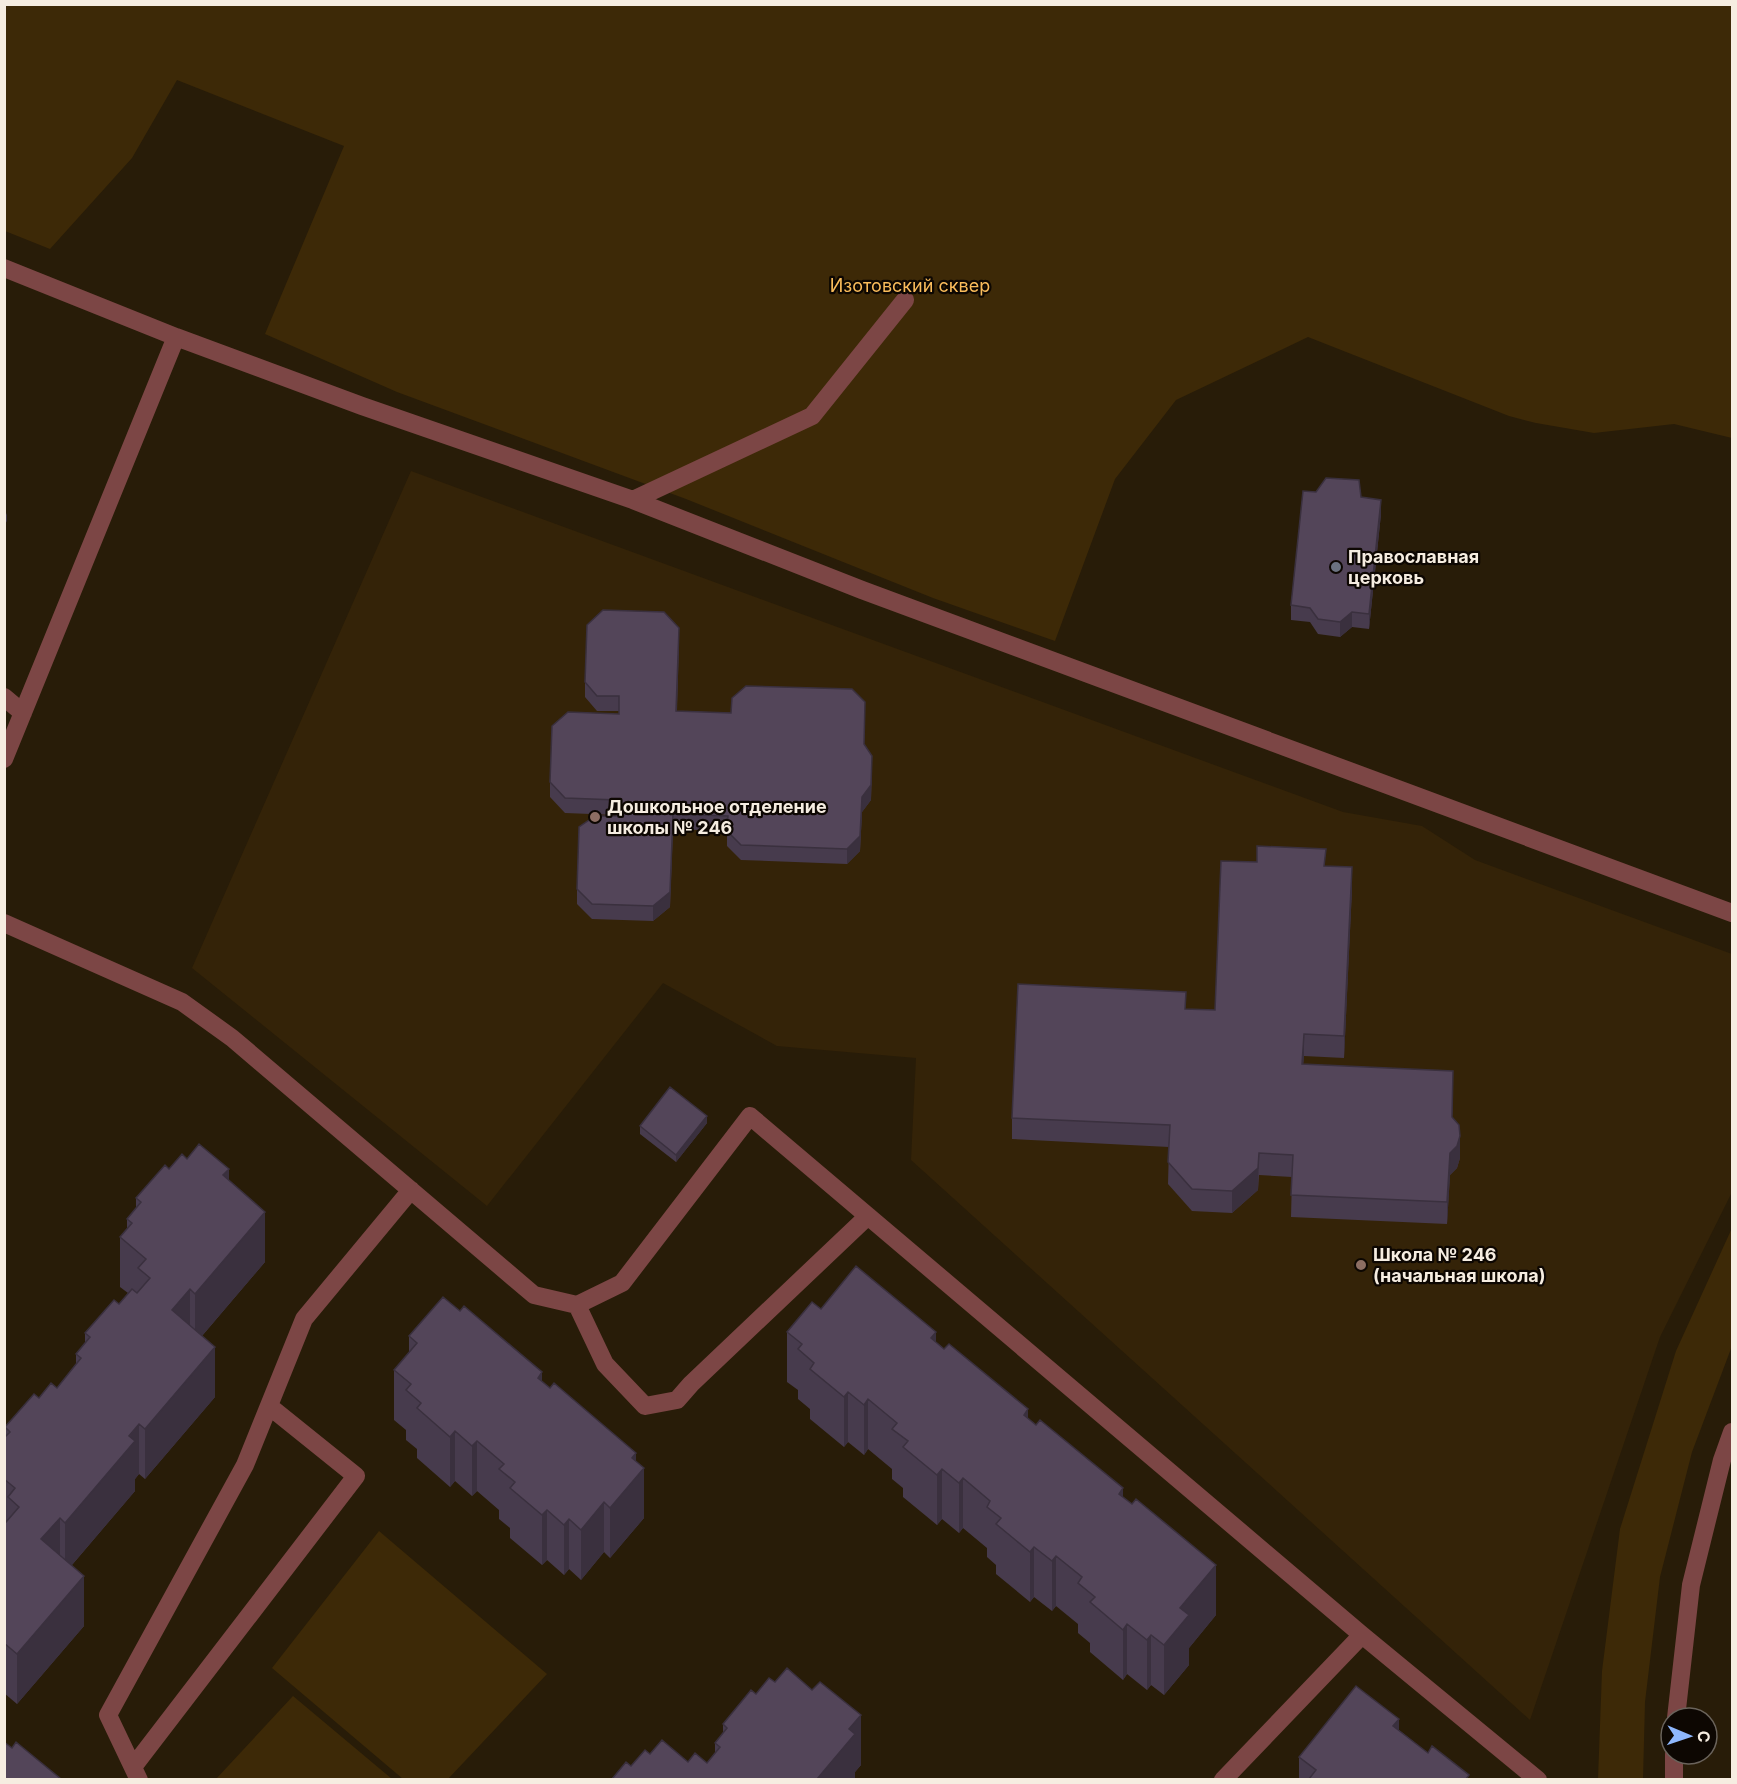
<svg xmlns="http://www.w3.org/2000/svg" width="1737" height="1784" viewBox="0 0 1737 1784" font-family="Inter,sans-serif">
  <rect width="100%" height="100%" fill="#281c08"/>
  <!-- built -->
  <path fill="#342308" d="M 411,471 L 1343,812 L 1422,826 L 1475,860 L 1732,954 L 1732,1192 L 1660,1337 L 1530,1720 L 911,1160 L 916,1058 L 777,1046 L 663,983 L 487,1206 L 192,968 Z"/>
  <!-- green -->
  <path fill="#3d2907" d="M 4,5 L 1732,5 L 1732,438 L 1674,424 L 1594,433 L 1536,423 L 1509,416 L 1308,337 L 1176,400 L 1115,479 L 1055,641 L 933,598 L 686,499 L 397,392 L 265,334 L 344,146 L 177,80 L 132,158 L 50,249 L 5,231 Z
    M 1732,1228 L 1732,1346 L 1692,1452 L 1660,1577 L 1645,1702 L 1643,1779 L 1598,1779 L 1602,1671 L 1620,1529 L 1676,1351 Z
    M 379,1531 L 547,1674 L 448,1779 L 403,1779 L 272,1668 Z
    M 293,1696 L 392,1779 L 216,1779 Z"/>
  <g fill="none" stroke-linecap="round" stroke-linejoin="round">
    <!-- service -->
    <path stroke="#7c4645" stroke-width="18" d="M 4,268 L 176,337 L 362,406 L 633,500 L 862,590 L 1732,913
      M 633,500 L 812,416 L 905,300
      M 4,697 L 23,713
      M 4,759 L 176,337
      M 4,923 L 182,1002 L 232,1038 L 534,1295 L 577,1305 L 622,1283 L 750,1116 L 1362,1635 L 1538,1780
      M 577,1305 L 605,1364 L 645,1406 L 677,1400 L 691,1384 L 868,1216
      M 133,1767 L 356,1476 L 269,1406
      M 139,1780 L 108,1715 L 245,1465 L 304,1319 L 411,1190
      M 1223,1780 L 1362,1635"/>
    <!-- minor -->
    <path stroke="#7c4645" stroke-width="18" d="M 1676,1718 L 1691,1585 L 1722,1460 L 1732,1432
      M 1674,1780 L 1674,1754"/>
  </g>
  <!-- wall -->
  <path fill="#473b4d" d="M 1361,497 L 1381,514 L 1369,629 L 1352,627 L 1340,637 L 1318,634 L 1310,622 L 1291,620 L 1291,605 Z
    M 679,643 L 677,711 L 865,717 L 864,744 L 872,771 L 871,800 L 862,812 L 860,851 L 847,864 L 741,860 L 727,846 L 727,831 L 673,829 L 670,907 L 653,921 L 592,919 L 577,904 L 577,889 L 616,815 L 565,813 L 550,797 L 550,782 L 619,714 L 619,711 L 597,711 L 585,697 L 585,682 Z
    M 1326,866 L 1352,889 L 1344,1058 L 1304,1056 L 1303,1064 L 1453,1093 L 1452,1118 L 1460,1158 L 1457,1168 L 1450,1175 L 1447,1224 L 1291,1217 L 1292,1177 L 1259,1175 L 1258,1190 L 1232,1213 L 1192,1211 L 1168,1184 L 1169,1147 L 1012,1139 L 1012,1118 L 1215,1010 Z
    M 707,1123 L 676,1162 L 640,1134 L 640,1126 Z
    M 187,1159 L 229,1180 L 265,1262 L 202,1336 L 215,1397 L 145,1479 L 139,1474 L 135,1479 L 135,1491 L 72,1565 L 84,1626 L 17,1704 L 4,1693 L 4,1438 L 5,1437 L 5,1427 L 39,1398 L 57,1388 L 76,1365 L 76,1354 L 85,1343 L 85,1333 L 119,1304 L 128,1293 L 120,1287 L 120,1237 L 127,1229 L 127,1219 L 136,1208 L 136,1198 L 169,1169 Z
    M 821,1309 L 936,1342 L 1123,1497 L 1216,1615 L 1189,1648 L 1189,1665 L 1164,1695 L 1151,1685 L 1147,1690 L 1127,1674 L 1123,1680 L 1090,1652 L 1090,1643 L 1078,1633 L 1078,1624 L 1056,1606 L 1052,1611 L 1034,1597 L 1030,1602 L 996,1574 L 996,1565 L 987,1557 L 987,1548 L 963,1528 L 959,1533 L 942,1519 L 937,1525 L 903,1497 L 903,1488 L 892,1479 L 892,1469 L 868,1449 L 864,1455 L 848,1442 L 844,1447 L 810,1419 L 810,1409 L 798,1399 L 798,1390 L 787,1382 L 787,1332 Z
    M 409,1336 L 542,1382 L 636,1461 L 644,1518 L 610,1558 L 604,1552 L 581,1580 L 569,1569 L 564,1575 L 547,1560 L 542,1565 L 510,1538 L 510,1528 L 499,1519 L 499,1510 L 477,1491 L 472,1496 L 455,1481 L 450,1487 L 417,1458 L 417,1449 L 406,1440 L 406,1430 L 394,1420 L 394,1370 L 409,1353 Z
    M 756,1694 L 861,1765 L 855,1772 L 855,1779 L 631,1766 L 650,1754 L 688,1762 L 707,1763 L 715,1753 L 715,1743 L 723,1733 L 723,1724 Z
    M 1399,1730 L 1428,1753 L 1469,1779 L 1299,1779 L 1299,1757 Z"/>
  <!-- shaded-wall -->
  <path fill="#3a303e" d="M 1381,500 L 1381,514 L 1369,629 L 1369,614 Z
    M 7,513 L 7,521 L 4,526 L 4,519 Z
    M 1352,612 L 1352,627 L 1340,637 L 1340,622 Z
    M 872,756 L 871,800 L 862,812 L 860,851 L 847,864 L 847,849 Z
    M 673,814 L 670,907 L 653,921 L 653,906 Z
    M 1352,867 L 1352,889 L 1344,1058 L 1344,1036 Z
    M 1304,1034 L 1304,1056 L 1302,1085 L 1302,1064 Z
    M 707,1116 L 707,1123 L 676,1162 L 676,1155 Z
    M 1460,1136 L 1460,1158 L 1457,1168 L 1450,1175 L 1447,1224 L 1447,1202 L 1450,1153 Z
    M 1259,1153 L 1258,1190 L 1232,1213 L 1232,1191 Z
    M 229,1169 L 229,1219 L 223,1175 Z
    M 265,1212 L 265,1262 L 195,1344 L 195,1294 Z
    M 190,1289 L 190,1339 L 172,1310 Z
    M 936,1332 L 936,1382 L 931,1338 Z
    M 215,1347 L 215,1397 L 145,1479 L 145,1429 Z
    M 542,1372 L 542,1422 L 538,1378 Z
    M 848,1392 L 848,1442 L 844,1447 L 844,1397 Z
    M 868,1399 L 868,1449 L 864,1455 L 864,1405 Z
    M 1028,1409 L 1028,1459 L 1024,1415 Z
    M 139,1424 L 139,1474 L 135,1479 L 135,1491 L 65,1573 L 65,1523 Z
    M 455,1431 L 455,1481 L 450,1487 L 450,1437 Z
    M 477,1441 L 477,1491 L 472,1496 L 472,1446 Z
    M 636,1453 L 636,1478 L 644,1468 L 644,1518 L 610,1558 L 610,1508 L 632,1458 Z
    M 942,1469 L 942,1519 L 937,1525 L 937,1475 Z
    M 963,1478 L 963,1528 L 959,1533 L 959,1483 Z
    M 1123,1488 L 1123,1538 L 1119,1494 Z
    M 604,1502 L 604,1552 L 581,1580 L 581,1530 Z
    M 547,1510 L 547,1560 L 542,1565 L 542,1515 Z
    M 60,1518 L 60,1568 L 41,1539 Z
    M 569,1519 L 569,1569 L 564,1575 L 564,1525 Z
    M 1034,1547 L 1034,1597 L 1030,1602 L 1030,1552 Z
    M 1056,1556 L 1056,1606 L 1052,1611 L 1052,1561 Z
    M 1216,1565 L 1216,1615 L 1189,1648 L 1189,1665 L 1164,1695 L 1164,1645 L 1180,1608 Z
    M 84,1576 L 84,1626 L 17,1704 L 17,1654 Z
    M 1127,1624 L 1127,1674 L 1123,1680 L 1123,1630 Z
    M 1151,1635 L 1151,1685 L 1147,1690 L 1147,1640 Z
    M 861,1715 L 861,1765 L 855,1772 L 855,1779 L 817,1779 L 849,1729 Z
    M 1399,1719 L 1399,1769 L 1393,1726 Z"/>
  <!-- building -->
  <path fill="#534559" stroke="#3a303e" stroke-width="1.5" d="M 1326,478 L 1359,480 L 1361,497 L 1381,500 L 1369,614 L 1352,612 L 1340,622 L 1318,619 L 1310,608 L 1291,605 L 1303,491 L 1316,492 Z
    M 603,610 L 664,612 L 679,628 L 676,711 L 731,713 L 732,698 L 746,686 L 852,689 L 865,702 L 864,744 L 872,756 L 871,785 L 862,797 L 860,836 L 847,849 L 741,845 L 727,831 L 728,816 L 673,814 L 670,892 L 653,906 L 592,904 L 577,889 L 579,827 L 595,816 L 616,816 L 617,800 L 565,798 L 550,782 L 552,726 L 568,712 L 619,714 L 619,696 L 597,696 L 585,682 L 587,625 Z
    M 1257,846 L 1326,849 L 1324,866 L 1352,867 L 1344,1036 L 1304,1034 L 1302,1064 L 1453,1071 L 1452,1117 L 1459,1125 L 1460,1136 L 1457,1146 L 1450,1153 L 1447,1202 L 1291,1195 L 1293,1155 L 1259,1153 L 1258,1168 L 1232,1191 L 1192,1189 L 1168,1162 L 1170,1125 L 1012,1118 L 1018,984 L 1186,992 L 1185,1009 L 1215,1010 L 1221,861 L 1257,862 Z
    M 670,1087 L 707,1116 L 676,1155 L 640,1126 Z
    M 199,1144 L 229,1169 L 223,1175 L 265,1212 L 195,1294 L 190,1289 L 172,1310 L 215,1347 L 145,1429 L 139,1424 L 129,1436 L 135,1441 L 65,1523 L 60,1518 L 41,1539 L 84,1576 L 17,1654 L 4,1643 L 4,1521 L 6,1522 L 19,1507 L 8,1497 L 15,1488 L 4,1479 L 4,1438 L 10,1432 L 5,1427 L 34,1394 L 39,1398 L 51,1383 L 57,1388 L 81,1358 L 76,1354 L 90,1337 L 85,1333 L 114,1300 L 119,1304 L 132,1289 L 137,1293 L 150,1278 L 138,1268 L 146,1259 L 120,1237 L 132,1223 L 127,1219 L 141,1202 L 136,1198 L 165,1165 L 169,1169 L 182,1154 L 187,1159 Z
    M 856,1266 L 936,1332 L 931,1338 L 944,1349 L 949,1344 L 1028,1409 L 1024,1415 L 1036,1425 L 1040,1420 L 1123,1488 L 1119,1494 L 1132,1504 L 1136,1499 L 1216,1565 L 1180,1608 L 1189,1615 L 1164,1645 L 1151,1635 L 1147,1640 L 1127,1624 L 1123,1630 L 1090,1602 L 1095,1597 L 1078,1583 L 1082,1577 L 1056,1556 L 1052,1561 L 1034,1547 L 1030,1552 L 996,1524 L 1001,1518 L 987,1507 L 990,1501 L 963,1478 L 959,1483 L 942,1469 L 937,1475 L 903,1447 L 908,1441 L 892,1429 L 897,1423 L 868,1399 L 864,1405 L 848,1392 L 844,1397 L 810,1369 L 814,1363 L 798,1349 L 802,1344 L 787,1332 L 812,1302 L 821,1309 Z
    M 443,1297 L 460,1311 L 464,1306 L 542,1372 L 538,1378 L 550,1388 L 554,1383 L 636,1453 L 632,1458 L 644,1468 L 610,1508 L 604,1502 L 581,1530 L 569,1519 L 564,1525 L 547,1510 L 542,1515 L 510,1488 L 515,1482 L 499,1469 L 504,1464 L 477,1441 L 472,1446 L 455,1431 L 450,1437 L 417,1408 L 421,1403 L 406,1390 L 411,1384 L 394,1370 L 417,1343 L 409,1336 Z
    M 787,1668 L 812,1690 L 820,1682 L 861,1715 L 849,1729 L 855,1734 L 817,1779 L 612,1779 L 626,1762 L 631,1766 L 645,1750 L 650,1754 L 662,1740 L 688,1762 L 695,1753 L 707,1763 L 720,1747 L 715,1743 L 727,1728 L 723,1724 L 751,1690 L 756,1694 L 769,1678 L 775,1682 Z
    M 1356,1686 L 1399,1719 L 1393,1726 L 1428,1753 L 1432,1746 L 1469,1775 L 1466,1779 L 1309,1779 L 1316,1770 L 1299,1757 Z
    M 4,1742 L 12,1748 L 16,1742 L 61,1779 L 4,1779 Z"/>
  <!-- markers -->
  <circle fill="#6b7280" stroke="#0d0702" stroke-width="2" cx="1336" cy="567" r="6"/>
  <g fill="#8d6e63" stroke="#0d0702" stroke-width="2">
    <circle cx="595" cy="817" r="6"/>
    <circle cx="1361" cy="1265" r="6"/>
  </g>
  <g text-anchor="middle" stroke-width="4.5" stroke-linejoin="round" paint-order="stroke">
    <!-- park labels -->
    <g font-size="18" fill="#fabc5b" stroke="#0d0702">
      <text x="910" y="292">Изотовский сквер</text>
    </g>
    <!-- poi labels -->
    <g font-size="18" font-weight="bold" fill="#f6ede1" stroke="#0d0702" text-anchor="start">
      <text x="1348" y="563">Православная<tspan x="1348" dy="21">церковь</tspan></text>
      <text x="607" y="813">Дошкольное отделение<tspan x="607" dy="21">школы № 246</tspan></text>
      <text x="1373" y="1261">Школа № 246<tspan x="1373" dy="21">(начальная школа)</tspan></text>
    </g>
  </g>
  <!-- border -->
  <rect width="1737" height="1784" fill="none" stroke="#f6ede1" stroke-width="12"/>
  <!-- north arrow -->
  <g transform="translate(1689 1736) rotate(92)"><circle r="28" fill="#0d0702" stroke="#6a635b" stroke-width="1.5"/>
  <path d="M0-4.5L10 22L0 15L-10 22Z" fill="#8fb8fd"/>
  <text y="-9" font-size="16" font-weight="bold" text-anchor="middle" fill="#f6ede1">С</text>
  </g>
</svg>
